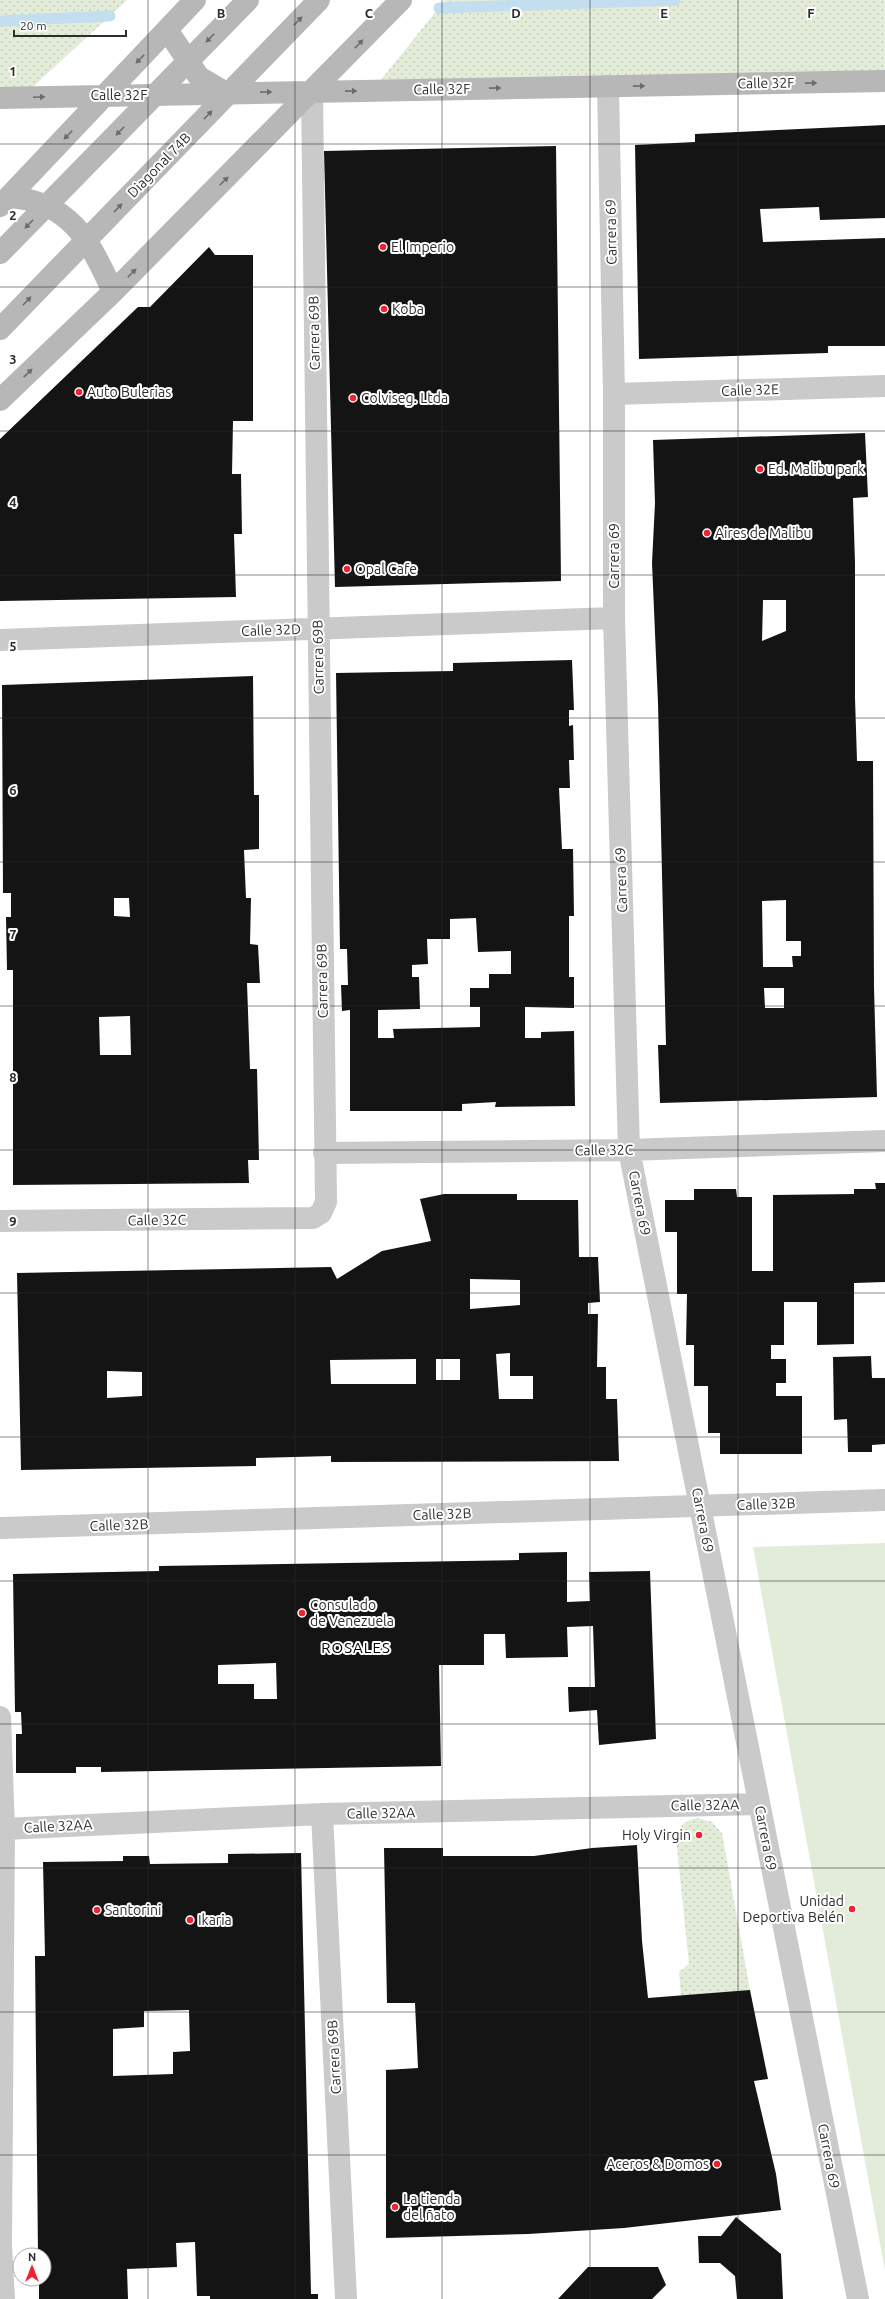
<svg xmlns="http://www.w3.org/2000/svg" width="885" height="2299" viewBox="0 0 885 2299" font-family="Ubuntu,sans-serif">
  <defs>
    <pattern id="grass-dots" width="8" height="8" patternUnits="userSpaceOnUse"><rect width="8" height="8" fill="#e3ecd9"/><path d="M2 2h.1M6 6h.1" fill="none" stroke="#c3cbbb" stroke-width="1.8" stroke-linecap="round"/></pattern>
  </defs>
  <rect width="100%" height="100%" fill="#fff"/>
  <!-- grass -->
  <path fill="url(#grass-dots)" d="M 0,0 L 127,0 L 22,97 L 0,98 Z
    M 445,0 L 885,0 L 885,81 L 372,91 Z
    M 697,1818 L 712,1822 L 722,1833 L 750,1990 L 681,1996 L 679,1972 L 689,1964 L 676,1838 C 678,1826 686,1820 697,1818 Z"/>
  <!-- pitch -->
  <path fill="#e3ecd9" d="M 885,1543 L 885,2271 L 753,1547 Z"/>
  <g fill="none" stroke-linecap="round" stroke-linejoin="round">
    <!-- stream -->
    <path stroke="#c3deee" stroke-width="11" d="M 439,8 L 675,0
      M 0,21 L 110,16"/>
  </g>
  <!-- building -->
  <path fill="#141414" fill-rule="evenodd" d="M 885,125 L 885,218 L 820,220 L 819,207 L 760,209 L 763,242 L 885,238 L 885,346 L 828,346 L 828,353 L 639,359 L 635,145 L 695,142 L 695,134 Z
    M 556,146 L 561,581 L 335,587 L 324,151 Z
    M 209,247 L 215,255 L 253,255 L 253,421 L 233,421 L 232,474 L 241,474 L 242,534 L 234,534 L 236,597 L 0,601 L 0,439 L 138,307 L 150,307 Z
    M 865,433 L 868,497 L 853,498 L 855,563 L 855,698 L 857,761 L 873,761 L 874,987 L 877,1097 L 660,1103 L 658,1045 L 666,1045 L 658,703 L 652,563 L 655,503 L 653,440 ZM 763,600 L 786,600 L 786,631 L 762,641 ZM 786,900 L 786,941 L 801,941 L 801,956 L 792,956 L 793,967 L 763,967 L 762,901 ZM 764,988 L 784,988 L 784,1008 L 765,1008 Z
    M 572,660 L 574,710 L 569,710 L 569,726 L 573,725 L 574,760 L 569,760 L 570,788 L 559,788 L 562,849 L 573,849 L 574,916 L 569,916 L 569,977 L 574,977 L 574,1008 L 525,1007 L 525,1038 L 541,1038 L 541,1032 L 574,1031 L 575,1106 L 495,1107 L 496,1102 L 462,1104 L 462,1111 L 350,1111 L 350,1010 L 342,1011 L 341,985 L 348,985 L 347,949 L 340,949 L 336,673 L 453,671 L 453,663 ZM 476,918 L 478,952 L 511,951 L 511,974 L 489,974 L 489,988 L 470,988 L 470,1007 L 480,1007 L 480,1027 L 393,1029 L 394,1038 L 378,1038 L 378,1010 L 420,1009 L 419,977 L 412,977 L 412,965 L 428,964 L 427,939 L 450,939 L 450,919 Z
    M 253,676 L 254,795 L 259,795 L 259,849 L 244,850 L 246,898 L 251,898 L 250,944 L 258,945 L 260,983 L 247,983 L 250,1069 L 257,1069 L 259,1160 L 248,1160 L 249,1183 L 13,1185 L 13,970 L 7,970 L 6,917 L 11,917 L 11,893 L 3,893 L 2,685 ZM 114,898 L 129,898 L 130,917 L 114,916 ZM 130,1016 L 131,1055 L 100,1055 L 99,1017 Z
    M 875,1183 L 885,1183 L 885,1282 L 854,1283 L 854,1344 L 817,1345 L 817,1302 L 784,1302 L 784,1345 L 771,1345 L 771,1359 L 786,1359 L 786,1383 L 776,1383 L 776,1396 L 802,1396 L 802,1454 L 720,1454 L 720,1433 L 708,1433 L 708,1386 L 694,1386 L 694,1345 L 686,1345 L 687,1294 L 677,1294 L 677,1232 L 665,1232 L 665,1200 L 694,1200 L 694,1189 L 736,1189 L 737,1197 L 752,1197 L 752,1271 L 773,1271 L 773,1195 L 854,1194 L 854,1189 L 876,1189 Z
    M 444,1194 L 517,1194 L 517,1200 L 578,1200 L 579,1257 L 598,1257 L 600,1302 L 588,1303 L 588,1314 L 598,1314 L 597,1367 L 606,1367 L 606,1399 L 617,1399 L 619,1461 L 331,1462 L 331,1456 L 256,1458 L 256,1466 L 21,1470 L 17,1273 L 331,1267 L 337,1279 L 382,1251 L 431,1241 L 420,1199 ZM 470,1279 L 520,1280 L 520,1305 L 470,1309 ZM 510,1353 L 510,1376 L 533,1376 L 533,1399 L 499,1399 L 496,1354 ZM 416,1359 L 416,1384 L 331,1384 L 330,1360 ZM 436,1359 L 460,1359 L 460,1380 L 436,1380 ZM 107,1371 L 142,1372 L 142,1396 L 107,1398 Z
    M 871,1356 L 872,1378 L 885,1378 L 885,1444 L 872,1445 L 872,1452 L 848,1452 L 847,1419 L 834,1420 L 833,1357 Z
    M 567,1552 L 567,1602 L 590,1601 L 589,1572 L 650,1571 L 656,1739 L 599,1745 L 597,1710 L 569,1712 L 568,1687 L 595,1687 L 593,1626 L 567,1627 L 568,1657 L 506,1658 L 505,1634 L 484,1634 L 484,1665 L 439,1665 L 441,1766 L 101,1772 L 101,1767 L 76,1767 L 76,1773 L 16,1773 L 16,1734 L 22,1734 L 21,1712 L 15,1712 L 13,1574 L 159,1571 L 159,1566 L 519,1560 L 519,1553 ZM 276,1663 L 277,1699 L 254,1699 L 254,1684 L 218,1684 L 218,1665 Z
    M 637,1845 L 642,1941 L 648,1998 L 750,1990 L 768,2079 L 754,2081 L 776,2174 L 781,2210 L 624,2228 L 528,2234 L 386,2238 L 386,2070 L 418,2068 L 415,2003 L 387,2003 L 384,1848 L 443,1848 L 443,1856 L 534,1856 L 592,1848 Z
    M 301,1853 L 311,2294 L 318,2294 L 318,2299 L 210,2299 L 210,2296 L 197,2296 L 195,2242 L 176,2243 L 177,2267 L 127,2269 L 128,2299 L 39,2299 L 39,2279 L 44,2279 L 44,2255 L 38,2255 L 35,1956 L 45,1956 L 43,1862 L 123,1861 L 123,1856 L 149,1856 L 150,1864 L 228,1863 L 228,1854 ZM 189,2010 L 190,2051 L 173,2052 L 173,2074 L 113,2076 L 113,2029 L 144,2027 L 144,2011 Z
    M 736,2217 L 781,2254 L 783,2299 L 737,2299 L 735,2276 L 720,2263 L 699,2263 L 698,2236 L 721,2236 Z
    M 588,2267 L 658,2267 L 666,2285 L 652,2299 L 558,2299 Z"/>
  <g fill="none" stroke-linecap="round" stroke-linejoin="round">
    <!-- street -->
    <path stroke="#cacaca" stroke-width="22" d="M 608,86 L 614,394 L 614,618 L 629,1150 L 858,2299
      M 614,394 L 885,386
      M 0,640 L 614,618
      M 324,1153 L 629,1150 L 885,1141
      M 0,1221 L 313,1218 L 321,1213 L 326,1202 L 312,92
      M 0,1528 L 885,1500
      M 0,1717 L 4,1829 L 1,2245 L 4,2299
      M 322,1814 L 346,2299
      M 4,1829 L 322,1814 L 759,1804"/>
    <!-- secondary -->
    <path stroke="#b7b7b7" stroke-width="22" d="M 167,30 L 199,77 L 226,93
      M 0,98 L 885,81
      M 9,197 C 19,198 30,199 39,203 C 81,218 96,255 113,292
      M 0,206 L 195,0
      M 0,400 L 113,292 L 401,0"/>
    <!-- secondary-bridge -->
    <path stroke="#b7b7b7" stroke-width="22" d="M 0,253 L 248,0
      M 0,329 L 319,0"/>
  </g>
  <!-- one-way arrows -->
  <defs><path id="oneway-solid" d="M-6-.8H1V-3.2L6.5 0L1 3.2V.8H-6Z"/></defs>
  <g fill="#6b6b6b">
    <use href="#oneway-solid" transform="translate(298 21) rotate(-46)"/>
    <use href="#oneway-solid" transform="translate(210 38) rotate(134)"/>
    <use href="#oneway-solid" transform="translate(359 44) rotate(-46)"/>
    <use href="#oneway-solid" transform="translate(140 59) rotate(134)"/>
    <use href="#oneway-solid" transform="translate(811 83) rotate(-1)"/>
    <use href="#oneway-solid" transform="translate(639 86) rotate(-1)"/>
    <use href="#oneway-solid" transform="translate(495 88) rotate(-1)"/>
    <use href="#oneway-solid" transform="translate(351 91) rotate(-1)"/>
    <use href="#oneway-solid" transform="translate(266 92) rotate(-1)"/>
    <use href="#oneway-solid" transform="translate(39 97) rotate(-2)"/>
    <use href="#oneway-solid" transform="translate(208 115) rotate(-46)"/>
    <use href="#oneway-solid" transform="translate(120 131) rotate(134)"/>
    <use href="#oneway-solid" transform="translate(68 135) rotate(134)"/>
    <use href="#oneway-solid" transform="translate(224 181) rotate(-45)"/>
    <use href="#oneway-solid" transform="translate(118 208) rotate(-46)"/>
    <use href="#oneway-solid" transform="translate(29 224) rotate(134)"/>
    <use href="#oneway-solid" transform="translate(132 273) rotate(-45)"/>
    <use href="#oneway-solid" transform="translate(27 301) rotate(-46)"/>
    <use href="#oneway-solid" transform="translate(28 373) rotate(-44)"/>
  </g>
  <!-- grid -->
  <path fill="none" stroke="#2d2d2d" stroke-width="1" stroke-opacity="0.55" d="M 148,0 L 148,2299M 295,0 L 295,2299M 442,0 L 442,2299M 590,0 L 590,2299M 738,0 L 738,2299M 0,144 L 885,144M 0,287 L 885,287M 0,431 L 885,431M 0,575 L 885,575M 0,718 L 885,718M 0,862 L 885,862M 0,1006 L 885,1006M 0,1150 L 885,1150M 0,1293 L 885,1293M 0,1437 L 885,1437M 0,1581 L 885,1581M 0,1724 L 885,1724M 0,1868 L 885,1868M 0,2012 L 885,2012M 0,2155 L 885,2155"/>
  <!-- markers -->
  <g fill="#f22132" stroke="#fff" stroke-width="1.5">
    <circle cx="383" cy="247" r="4"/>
    <circle cx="384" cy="309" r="4"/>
    <circle cx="79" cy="392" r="4"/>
    <circle cx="353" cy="398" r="4"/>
    <circle cx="760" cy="469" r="4"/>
    <circle cx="707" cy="533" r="4"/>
    <circle cx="347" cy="569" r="4"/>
    <circle cx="302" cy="1613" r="4"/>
    <circle cx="699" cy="1835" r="4"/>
    <circle cx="852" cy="1909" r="4"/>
    <circle cx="97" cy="1910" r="4"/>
    <circle cx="190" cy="1920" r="4"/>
    <circle cx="717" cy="2164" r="4"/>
    <circle cx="395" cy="2207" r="4"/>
  </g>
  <g text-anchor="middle" stroke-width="4" stroke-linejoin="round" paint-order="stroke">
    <!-- street labels -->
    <g font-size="14" fill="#2d2d2d" stroke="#fff">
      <text transform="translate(766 83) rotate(-1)" y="5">Calle 32F</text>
      <text transform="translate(442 89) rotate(-1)" y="5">Calle 32F</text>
      <text x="119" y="100">Calle 32F</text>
      <text transform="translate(159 165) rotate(-46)" y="5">Diagonal 74B</text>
      <text transform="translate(611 232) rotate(-91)" y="5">Carrera 69</text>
      <text transform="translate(314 333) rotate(-91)" y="5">Carrera 69B</text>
      <text transform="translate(750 390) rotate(-2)" y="5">Calle 32E</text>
      <text transform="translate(614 556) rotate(-90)" y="5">Carrera 69</text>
      <text transform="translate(271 630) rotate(-2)" y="5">Calle 32D</text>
      <text transform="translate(318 657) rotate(-91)" y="5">Carrera 69B</text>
      <text transform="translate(621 880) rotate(-92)" y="5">Carrera 69</text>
      <text transform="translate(322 981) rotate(-91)" y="5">Carrera 69B</text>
      <text transform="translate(604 1150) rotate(-1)" y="5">Calle 32C</text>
      <text transform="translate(640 1203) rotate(79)" y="5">Carrera 69</text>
      <text transform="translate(157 1220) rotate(-1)" y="5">Calle 32C</text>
      <text transform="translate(766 1504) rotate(-2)" y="5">Calle 32B</text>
      <text transform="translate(442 1514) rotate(-2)" y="5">Calle 32B</text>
      <text transform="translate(703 1520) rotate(79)" y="5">Carrera 69</text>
      <text transform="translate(119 1525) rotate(-2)" y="5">Calle 32B</text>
      <text transform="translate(705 1805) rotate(-1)" y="5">Calle 32AA</text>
      <text transform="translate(381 1813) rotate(-1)" y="5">Calle 32AA</text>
      <text transform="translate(58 1826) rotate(-3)" y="5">Calle 32AA</text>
      <text transform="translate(766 1838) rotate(79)" y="5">Carrera 69</text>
      <text transform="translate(334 2057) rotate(-93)" y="5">Carrera 69B</text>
      <text transform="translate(829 2156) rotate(79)" y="5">Carrera 69</text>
    </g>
    <!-- poi labels -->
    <g font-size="14" fill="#2d2d2d" stroke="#fff" text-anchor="start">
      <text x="391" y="252">El Imperio</text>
      <text x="392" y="314">Koba</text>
      <text x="87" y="397">Auto Bulerias</text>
      <text x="361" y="403">Colviseg. Ltda</text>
      <text x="768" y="474">Ed. Malibu park</text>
      <text x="715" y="538">Aires de Malibu</text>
      <text x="355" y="574">Opal Cafe</text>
      <text x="310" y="1610">Consulado<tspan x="310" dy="16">de Venezuela</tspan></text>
      <text x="691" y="1840" text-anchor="end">Holy Virgin</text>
      <text x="844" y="1906" text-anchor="end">Unidad<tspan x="844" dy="16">Deportiva Belén</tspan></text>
      <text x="105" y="1915">Santorini</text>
      <text x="198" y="1925">Ikaria</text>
      <text x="709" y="2169" text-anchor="end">Aceros &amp; Domos</text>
      <text x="403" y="2204">La tienda<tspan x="403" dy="16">del ñato</tspan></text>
    </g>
    <!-- neighbourhood labels -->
    <g font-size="15" letter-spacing="1" fill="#000" stroke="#fff">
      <text x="356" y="1653">ROSALES</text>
    </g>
  </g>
  <g font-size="13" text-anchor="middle" font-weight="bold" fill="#2d2d2d" stroke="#fff" stroke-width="4" stroke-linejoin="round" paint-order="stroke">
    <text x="221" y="18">B</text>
    <text x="369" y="18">C</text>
    <text x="516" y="18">D</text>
    <text x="664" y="18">E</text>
    <text x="811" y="18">F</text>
    <text x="13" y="76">1</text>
    <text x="13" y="220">2</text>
    <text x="13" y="364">3</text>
    <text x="13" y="507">4</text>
    <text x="13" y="651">5</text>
    <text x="13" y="795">6</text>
    <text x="13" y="939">7</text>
    <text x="13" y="1082">8</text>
    <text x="13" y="1226">9</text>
  </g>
  <!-- north arrow -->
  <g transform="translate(32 2267)"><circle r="19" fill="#ffffff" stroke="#ababab"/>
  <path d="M0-3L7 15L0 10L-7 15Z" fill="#f22132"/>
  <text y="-6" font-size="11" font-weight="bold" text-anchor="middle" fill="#2d2d2d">N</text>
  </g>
  <!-- scale -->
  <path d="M14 30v6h112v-6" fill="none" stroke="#2d2d2d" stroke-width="2"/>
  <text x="20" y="30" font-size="12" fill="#2d2d2d" stroke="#ffffff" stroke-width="3" paint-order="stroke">20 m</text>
</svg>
